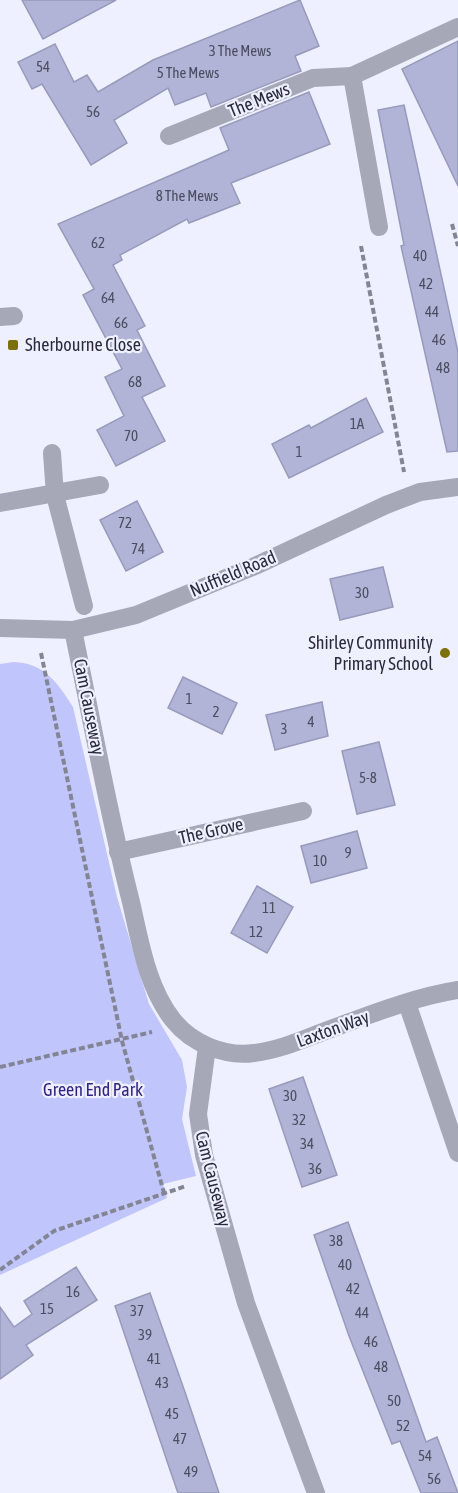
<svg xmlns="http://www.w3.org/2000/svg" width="458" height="1493" viewBox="0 0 458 1493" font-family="'Asap Condensed',sans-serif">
<rect width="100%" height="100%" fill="#eff0ff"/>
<path fill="#c0c5fc" d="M14 662C44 663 58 683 73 707L117 897 149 1004 182 1060 187 1087 182 1119 196 1176 163 1184 167 1198 0 1275V664Z"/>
<g fill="#b1b4d6" stroke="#979abb" stroke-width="1.5">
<path d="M22 0H116L43 39Z"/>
<path d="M300 0 319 46 295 56 301 71 211 107 206 93 175 105 168 88 114 120 127 143 91 165 42 84 32 89 18 62 55 44 74 82 87 75 98 92 153 60Z"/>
<path d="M458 41V186L402 69Z"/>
<path d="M309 92 330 144 231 183 240 203 189 223 187 219 120 255 122 260 113 265 145 326 137 330 165 386 142 397 165 441 116 466 97 430 124 416 105 377 122 369 83 295 94 289 58 224 229 150 220 128Z"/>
<path d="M404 105 458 352V451L447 452 401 246 404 245 378 110Z"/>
<path d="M366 398 383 432 289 478 272 444 309 425 311 428Z"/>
<path d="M137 501 163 552 126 571 100 520Z"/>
<path d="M383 567 393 607 340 620 330 579Z"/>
<path d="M183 677 237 703 222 734 168 708Z"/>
<path d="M322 702 328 736 275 750 266 715Z"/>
<path d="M379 742 395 805 357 814 342 751Z"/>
<path d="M357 831 367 868 311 883 301 846Z"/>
<path d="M257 886 293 907 267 953 231 933Z"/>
<path d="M303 1077 337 1175 302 1187 269 1089Z"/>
<path d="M348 1222 426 1442 437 1437 458 1493H421L400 1441 392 1444 349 1336 314 1235Z"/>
<path d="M76 1267 97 1300 26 1345 33 1355 0 1379V1307L14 1327 32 1314 24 1301Z"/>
<path d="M150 1293 186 1395 219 1493H178L169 1467 115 1306Z"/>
</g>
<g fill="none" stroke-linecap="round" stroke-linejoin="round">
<g stroke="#848594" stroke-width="4" stroke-dasharray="6 3" stroke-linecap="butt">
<path d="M452 224 458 246"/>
<path d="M361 246 404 472"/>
<path d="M41 653 122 1041 164 1193"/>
<path d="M0 1067 152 1032"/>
<path d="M0 1270 54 1231 186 1186"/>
</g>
<g stroke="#a6a8b7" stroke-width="18">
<path d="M169 136 313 78 352 76"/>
<path d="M379 227 352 76 458 27"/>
<path d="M0 317 14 316"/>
<path d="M52 453 55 495 84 606"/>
<path d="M0 503 100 485"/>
<path d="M0 628 73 630 136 615 255 566 386 505 420 492 458 487"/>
<path d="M73 630C92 721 108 812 131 902 140 941 147 987 173 1020 192 1044 225 1057 254 1053 280 1050 304 1039 328 1030 369 1015 414 997 458 990"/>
<path d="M118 852 303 811"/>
<path d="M407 1003 458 1153"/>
<path d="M207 1047 198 1114 204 1155 246 1303 316 1493"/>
</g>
</g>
<g fill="#7c6f0d" stroke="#eff0ff" stroke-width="2">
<rect x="7" y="339" width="12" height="12" rx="3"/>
<circle cx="445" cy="653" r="6"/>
</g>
<g text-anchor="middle" stroke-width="4.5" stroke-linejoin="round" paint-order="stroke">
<g font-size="15" fill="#4c4d60">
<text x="240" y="56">3 The Mews</text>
<text x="43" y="72">54</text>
<text x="188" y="78">5 The Mews</text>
<text x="93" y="117">56</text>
<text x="187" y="201">8 The Mews</text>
<text x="98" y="248">62</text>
<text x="420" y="261">40</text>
<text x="426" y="289">42</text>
<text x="108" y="303">64</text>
<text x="432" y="317">44</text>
<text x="121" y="328">66</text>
<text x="439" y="345">46</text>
<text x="443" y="373">48</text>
<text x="135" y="387">68</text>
<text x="357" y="429">1A</text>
<text x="131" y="441">70</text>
<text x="299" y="457">1</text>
<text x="125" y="528">72</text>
<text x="138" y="554">74</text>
<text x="362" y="598">30</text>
<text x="189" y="704">1</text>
<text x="216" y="717">2</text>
<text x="311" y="727">4</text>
<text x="284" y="734">3</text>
<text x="368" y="783">5-8</text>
<text x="348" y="858">9</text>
<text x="320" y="866">10</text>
<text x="269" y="913">11</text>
<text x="256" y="937">12</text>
<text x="290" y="1101">30</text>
<text x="299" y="1125">32</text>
<text x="307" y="1149">34</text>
<text x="315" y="1174">36</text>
<text x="336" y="1246">38</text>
<text x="345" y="1270">40</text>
<text x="353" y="1294">42</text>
<text x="73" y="1297">16</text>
<text x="47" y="1314">15</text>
<text x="137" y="1316">37</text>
<text x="362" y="1318">44</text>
<text x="145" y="1340">39</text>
<text x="371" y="1347">46</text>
<text x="154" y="1364">41</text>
<text x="381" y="1372">48</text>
<text x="162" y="1388">43</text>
<text x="394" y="1406">50</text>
<text x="172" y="1419">45</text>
<text x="403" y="1431">52</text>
<text x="180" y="1444">47</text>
<text x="425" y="1461">54</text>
<text x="191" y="1477">49</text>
<text x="434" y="1484">56</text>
</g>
<g font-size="18" fill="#2a2b39" stroke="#eff0ff">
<text transform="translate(259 100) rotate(-22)" y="6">The Mews</text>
<text transform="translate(233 574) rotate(-23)" y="6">Nuffield Road</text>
<text transform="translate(89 707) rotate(79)" y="6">Cam Causeway</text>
<text transform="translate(211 831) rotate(-13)" y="6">The Grove</text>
<text transform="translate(333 1029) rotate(-20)" y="6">Laxton Way</text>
<text transform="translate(213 1179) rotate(76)" y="6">Cam Causeway</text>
</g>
<g font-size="18" fill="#2a2b39" stroke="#eff0ff" text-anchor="start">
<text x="25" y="351">Sherbourne Close</text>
<text x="433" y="649" text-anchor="end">Shirley Community<tspan x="433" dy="21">Primary School</tspan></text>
</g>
<g font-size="18" fill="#322485" stroke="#eff0ff">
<text x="93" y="1096">Green End Park</text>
</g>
</g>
</svg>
